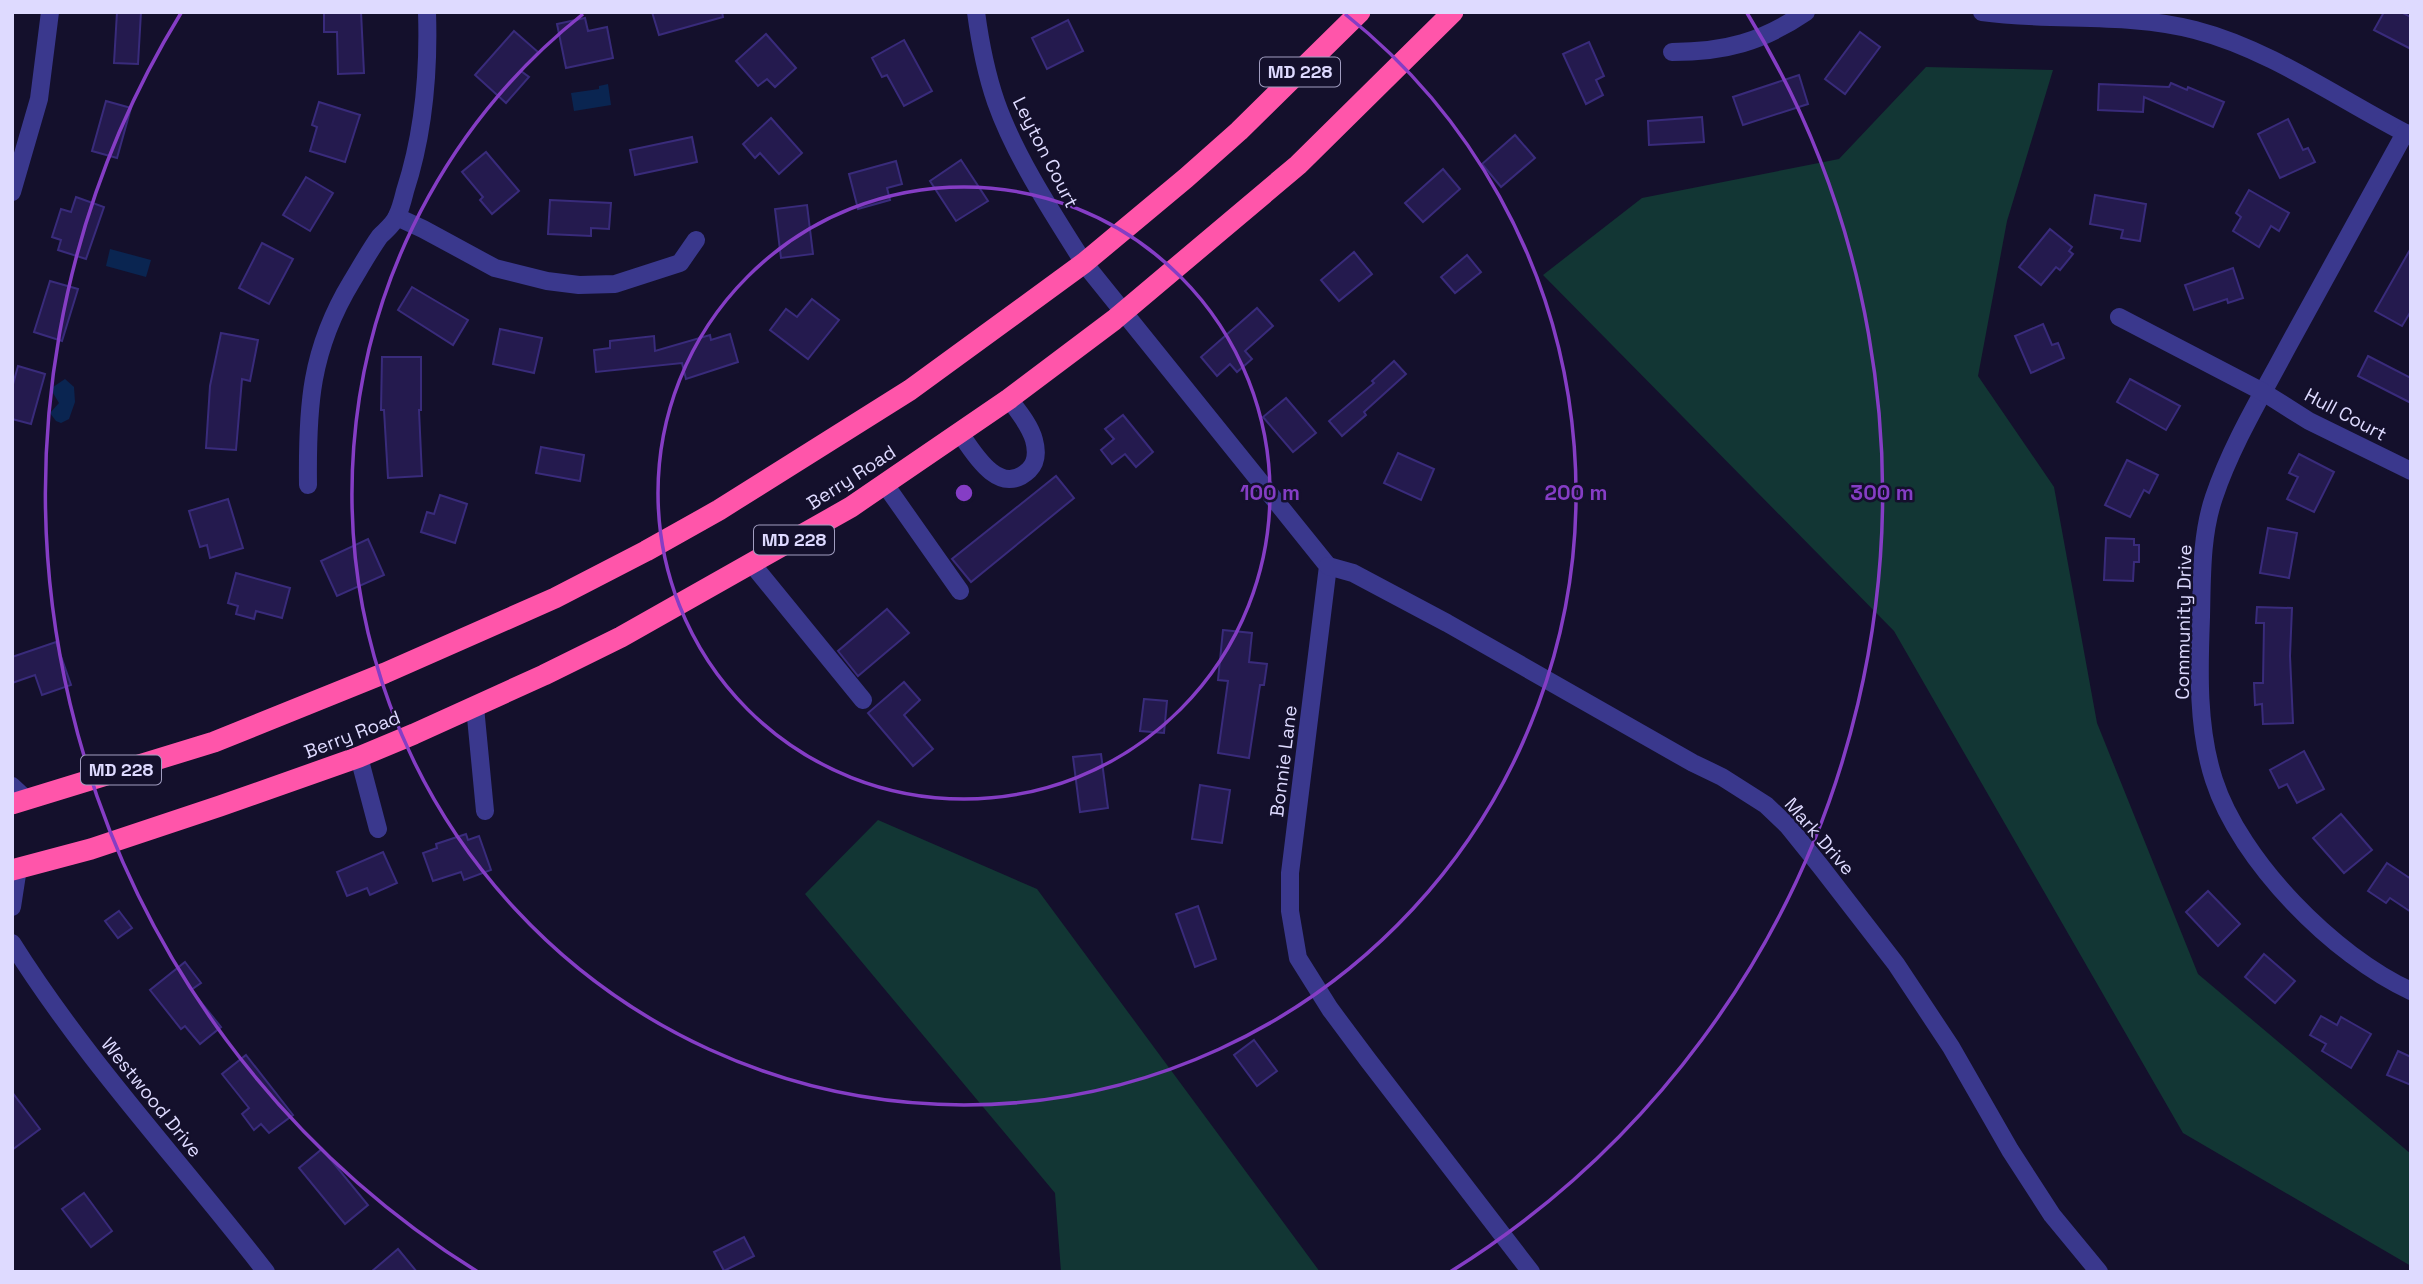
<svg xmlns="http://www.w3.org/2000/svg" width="2423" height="1284" viewBox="0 0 2423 1284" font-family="'Space Grotesk',sans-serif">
<rect width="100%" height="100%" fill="#14102c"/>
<g fill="#123634">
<path d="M1926 67 2053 70 2007 221 1978 376 2054 487 2097 723 2198 974 2411 1154V1266L2183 1133 1894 631 1543 275 1642 198 1839 159Z"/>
<path d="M878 820 1037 889 1320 1272H1061L1055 1193 805 894Z"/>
</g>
<g fill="#0a2551">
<path d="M608 84 611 105 574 111 571 93 599 89V86Z"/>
<path d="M110 249 151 260 146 277 106 266Z"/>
<path d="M65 379 74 387 75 402 69 419 61 423 56 421 50 413 59 403 53 393V387Z"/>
</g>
<g fill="#241a4e" stroke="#392b7b" stroke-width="2">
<path d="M117 12H141L138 64 114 63Z"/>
<path d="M324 12H361L364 73 338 74 337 32H324Z"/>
<path d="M652 12H722L723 17 659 35Z"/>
<path d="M2384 12H2401L2411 17V49L2374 30Z"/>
<path d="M585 18 588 31 607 27 613 58 566 68 557 24Z"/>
<path d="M1068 20 1083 51 1047 69 1032 38Z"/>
<path d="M514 31 538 52 521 71 529 77 506 103 475 75Z"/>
<path d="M1860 32 1880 47 1845 94 1825 79Z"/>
<path d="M766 34 796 68 775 87 767 79 758 86 736 61Z"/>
<path d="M904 40 932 91 904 106 887 75 882 77 872 58Z"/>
<path d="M1589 42 1604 76 1596 80 1603 95 1586 104 1563 54Z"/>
<path d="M1799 75 1808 104 1743 125 1733 97Z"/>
<path d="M2171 83 2187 90 2188 87 2224 102 2213 127 2144 97 2143 112 2098 110 2099 84 2169 87Z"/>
<path d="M106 101 131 108 117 158 92 151Z"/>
<path d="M319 102 360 115 345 162 310 151 317 127 312 125Z"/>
<path d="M1702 117 1704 142 1649 145 1648 121Z"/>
<path d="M771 118 802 153 779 174 760 153 755 158 743 144Z"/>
<path d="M2288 119 2303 150 2308 148 2315 162 2280 178 2258 134Z"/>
<path d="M1515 135 1535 158 1501 187 1482 164Z"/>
<path d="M692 137 697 162 635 175 630 150Z"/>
<path d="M486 152 519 191 492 214 480 200 483 197 462 172Z"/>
<path d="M961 160 988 201 956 221 930 181Z"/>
<path d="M896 161 902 184 887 188 890 200 858 209 849 174Z"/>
<path d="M1443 169 1460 189 1423 222 1405 203Z"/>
<path d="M306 177 333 193 310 231 283 215Z"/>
<path d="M2249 190 2289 213 2279 231 2271 226 2259 247 2233 231 2241 217 2236 213Z"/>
<path d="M2095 195 2146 204 2140 241 2121 238 2123 230 2090 224Z"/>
<path d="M76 197 104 207 86 259 58 250 61 240 52 237 61 209 71 212Z"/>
<path d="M550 200 611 203 609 229 591 228V236L548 234Z"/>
<path d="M807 205 813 254 781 258 775 209Z"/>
<path d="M2050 229 2072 247 2069 251 2073 254 2060 270 2056 267 2041 285 2019 267Z"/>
<path d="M262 243 293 259 269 304 239 288Z"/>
<path d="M2411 248V311L2402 326 2375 311Z"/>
<path d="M1354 252 1372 274 1339 301 1321 280Z"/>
<path d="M1467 255 1481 272 1455 293 1441 277Z"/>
<path d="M2233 268 2243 298 2228 303 2227 299 2194 310 2185 285Z"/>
<path d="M50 281 78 289 62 341 34 332Z"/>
<path d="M412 287 468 320 453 345 398 310Z"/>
<path d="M812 299 839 320 808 359 770 330 786 309 797 317Z"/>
<path d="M1257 308 1273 326 1245 351 1252 359 1237 372 1230 364 1217 376 1201 357Z"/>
<path d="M2043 324 2052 345 2058 343 2064 358 2031 373 2015 336Z"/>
<path d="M500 329 542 338 534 373 493 364Z"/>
<path d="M221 333 258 340 250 381 242 379 236 450 206 448 210 386Z"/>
<path d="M730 334 738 362 686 379 682 363 596 372 594 350 610 348V341L654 336 655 351 710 335 711 340Z"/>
<path d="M2368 356 2411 378V403L2358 376Z"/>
<path d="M382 357H421V410H419L422 476 388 478 384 410H381Z"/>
<path d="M1394 361 1406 374 1364 412 1366 415 1342 436 1329 421 1374 383 1372 381Z"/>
<path d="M18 366 45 374 31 424 12 419V388Z"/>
<path d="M2130 379 2180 406 2166 430 2117 402Z"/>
<path d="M1286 398 1316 433 1293 452 1263 417Z"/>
<path d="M1123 415 1153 452 1136 467 1125 454 1112 464 1101 450 1114 439 1105 429Z"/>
<path d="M541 447 584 455 580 481 536 473Z"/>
<path d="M1398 453 1434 469 1421 500 1384 483Z"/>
<path d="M2299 454 2334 472 2314 512 2287 499 2298 477 2289 473Z"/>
<path d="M2127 460 2158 475 2149 493 2144 490 2130 517 2105 505Z"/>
<path d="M1056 476 1074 498 971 582 952 559Z"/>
<path d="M440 495 467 504 455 543 421 532 427 512 434 514Z"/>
<path d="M228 499 243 548 210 558 207 545 200 547 189 511Z"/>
<path d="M2268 528 2297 533 2289 578 2260 573Z"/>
<path d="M2106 538 2134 539V545H2139V562H2134L2133 581 2104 580Z"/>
<path d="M368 539 384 575 337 596 321 561Z"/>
<path d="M236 573 290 588 282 618 256 611 254 619 236 614 238 606 228 603Z"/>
<path d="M2257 607 2292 608 2290 656 2293 723 2263 724 2262 704 2255 705 2254 683H2263L2264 623H2256Z"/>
<path d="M887 609 909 633 858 676 838 651Z"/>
<path d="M1223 630 1252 633 1249 662 1267 664 1264 685H1260L1249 758 1218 753 1228 681 1218 680Z"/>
<path d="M56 642 71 685 42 695 35 675 12 683V657Z"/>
<path d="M904 682 920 700 904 715 933 749 913 766 868 713Z"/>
<path d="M1144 699 1167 701 1164 733 1140 731Z"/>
<path d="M2304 751 2324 789 2297 803 2287 784 2279 788 2270 770Z"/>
<path d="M1101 754 1108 808 1080 812 1073 757Z"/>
<path d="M1200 785 1230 790 1222 843 1192 839Z"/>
<path d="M2341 814 2372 850 2344 873 2313 838Z"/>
<path d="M466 834 468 840 479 836 491 870 464 880 461 872 433 881 423 853 437 848 436 844Z"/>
<path d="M383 852 397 883 370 895 367 888 347 896 337 872Z"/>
<path d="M2387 863 2411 879V912L2390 898 2386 903 2368 891Z"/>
<path d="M2208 891 2240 924 2218 946 2186 912Z"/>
<path d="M1198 906 1216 959 1195 967 1176 914Z"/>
<path d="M119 911 132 928 118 938 105 921Z"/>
<path d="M2264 954 2295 981 2275 1003 2245 977Z"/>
<path d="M185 962 201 983 191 990 221 1027 200 1044 185 1026 181 1029 150 990Z"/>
<path d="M2321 1016 2337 1025 2341 1017 2371 1034 2351 1068 2322 1051 2326 1044 2310 1035Z"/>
<path d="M1254 1040 1277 1071 1257 1086 1234 1055Z"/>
<path d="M2398 1051 2411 1057V1085L2387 1075Z"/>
<path d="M246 1055 293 1115 269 1133 261 1124 254 1130 242 1114 249 1108 222 1074Z"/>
<path d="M12 1092 40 1129 12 1150Z"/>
<path d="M322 1149 368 1205 345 1224 299 1168Z"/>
<path d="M84 1193 112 1231 91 1247 62 1209Z"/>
<path d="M744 1237 754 1256 724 1271 714 1252Z"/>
<path d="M398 1249 417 1272H371Z"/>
</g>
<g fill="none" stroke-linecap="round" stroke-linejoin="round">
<g stroke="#3a388d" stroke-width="18">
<path d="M976 12C980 42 986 73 996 102 1015 156 1053 214 1084 263L1328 566 1290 873V911L1298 958 1330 1009 1368 1060 1531 1272"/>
<path d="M1982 12C2053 22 2126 12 2195 30 2272 50 2340 100 2411 136"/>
<path d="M1672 52C1725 52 1762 42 1806 12"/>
<path d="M2405 133C2366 204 2327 275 2288 346 2262 395 2232 444 2214 497 2201 535 2202 577 2201 617 2199 670 2197 728 2214 780 2240 861 2334 956 2411 991"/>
<path d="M12 192 39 99 50 12"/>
<path d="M397 217 423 229 495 268 547 281 579 285 615 284 680 263 696 240"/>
<path d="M2119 317 2263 392 2309 421 2411 471"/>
<path d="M960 433C974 454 1000 498 1029 470 1037 462 1037 451 1034 440 1030 425 1018 411 1009 399"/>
<path d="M884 483 960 591"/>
<path d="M308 485C307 407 310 350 352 281 361 266 370 250 380 236 386 230 394 224 397 216 401 208 403 199 405 191 424 133 429 73 427 12"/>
<path d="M752 564 863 700"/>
<path d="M1328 566 1353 573 1447 623 1693 763 1722 777 1766 805 1788 826 1821 867 1896 964 1951 1047 2010 1150 2052 1215 2099 1272"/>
<path d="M475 707 485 811"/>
<path d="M359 757 378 829"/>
<path d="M12 786 27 800"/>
<path d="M12 907 18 868"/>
<path d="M12 943C86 1061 181 1162 266 1272"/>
</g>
<g stroke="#f5a" stroke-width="21">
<path d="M12 804 214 742 385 673 555 598 646 551 719 510 910 390 1084 263 1186 178 1239 131 1360 12"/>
<path d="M12 870 91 849 220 806 359 757 414 734 544 675 621 637 851 507 1009 399 1114 320 1298 165 1453 12"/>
</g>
</g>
<g fill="none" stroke="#853dc5" stroke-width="3.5">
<circle cx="964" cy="493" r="306"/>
<path d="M1345 14A612 612 0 1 1 583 14"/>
<path d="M478 1272A918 918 0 0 1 181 13M1747 13A918 918 0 0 1 1450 1272"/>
</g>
<g text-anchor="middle" stroke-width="5" stroke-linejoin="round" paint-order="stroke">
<g fill="#14102c" stroke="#a19dc0" stroke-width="2">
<rect x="1260" y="57.5" width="80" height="29" rx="5"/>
<rect x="754" y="525.5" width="80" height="29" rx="5"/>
<rect x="81" y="755.5" width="80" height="29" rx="5"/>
</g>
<g font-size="18" font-weight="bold" fill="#dedaff">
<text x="1300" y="78">MD 228</text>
<text x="794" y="546">MD 228</text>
<text x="121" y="776">MD 228</text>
</g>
<g font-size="19" fill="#dedaff" stroke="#14102c">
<text transform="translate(1046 152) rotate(63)" y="7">Leyton Court</text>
<text transform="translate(2346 414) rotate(28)" y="7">Hull Court</text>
<text transform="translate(851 477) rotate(-33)" y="7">Berry Road</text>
<text transform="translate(2183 622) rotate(-89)" y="7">Community Drive</text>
<text transform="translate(352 734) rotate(-21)" y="7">Berry Road</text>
<text transform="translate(1283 761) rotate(-83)" y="7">Bonnie Lane</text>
<text transform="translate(1820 836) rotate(49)" y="7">Mark Drive</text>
<text transform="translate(152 1097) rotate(51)" y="7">Westwood Drive</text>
</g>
</g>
<circle cx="964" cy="493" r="10" fill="#853dc5" stroke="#14102c" stroke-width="3.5"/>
<g font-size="21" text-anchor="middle" font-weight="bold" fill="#853dc5" stroke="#14102c" stroke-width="5" stroke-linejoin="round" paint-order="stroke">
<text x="1270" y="500">100 m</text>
<text x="1576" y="500">200 m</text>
<text x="1882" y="500">300 m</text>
</g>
<rect width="2423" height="1284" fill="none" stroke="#dedaff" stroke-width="28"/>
</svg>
